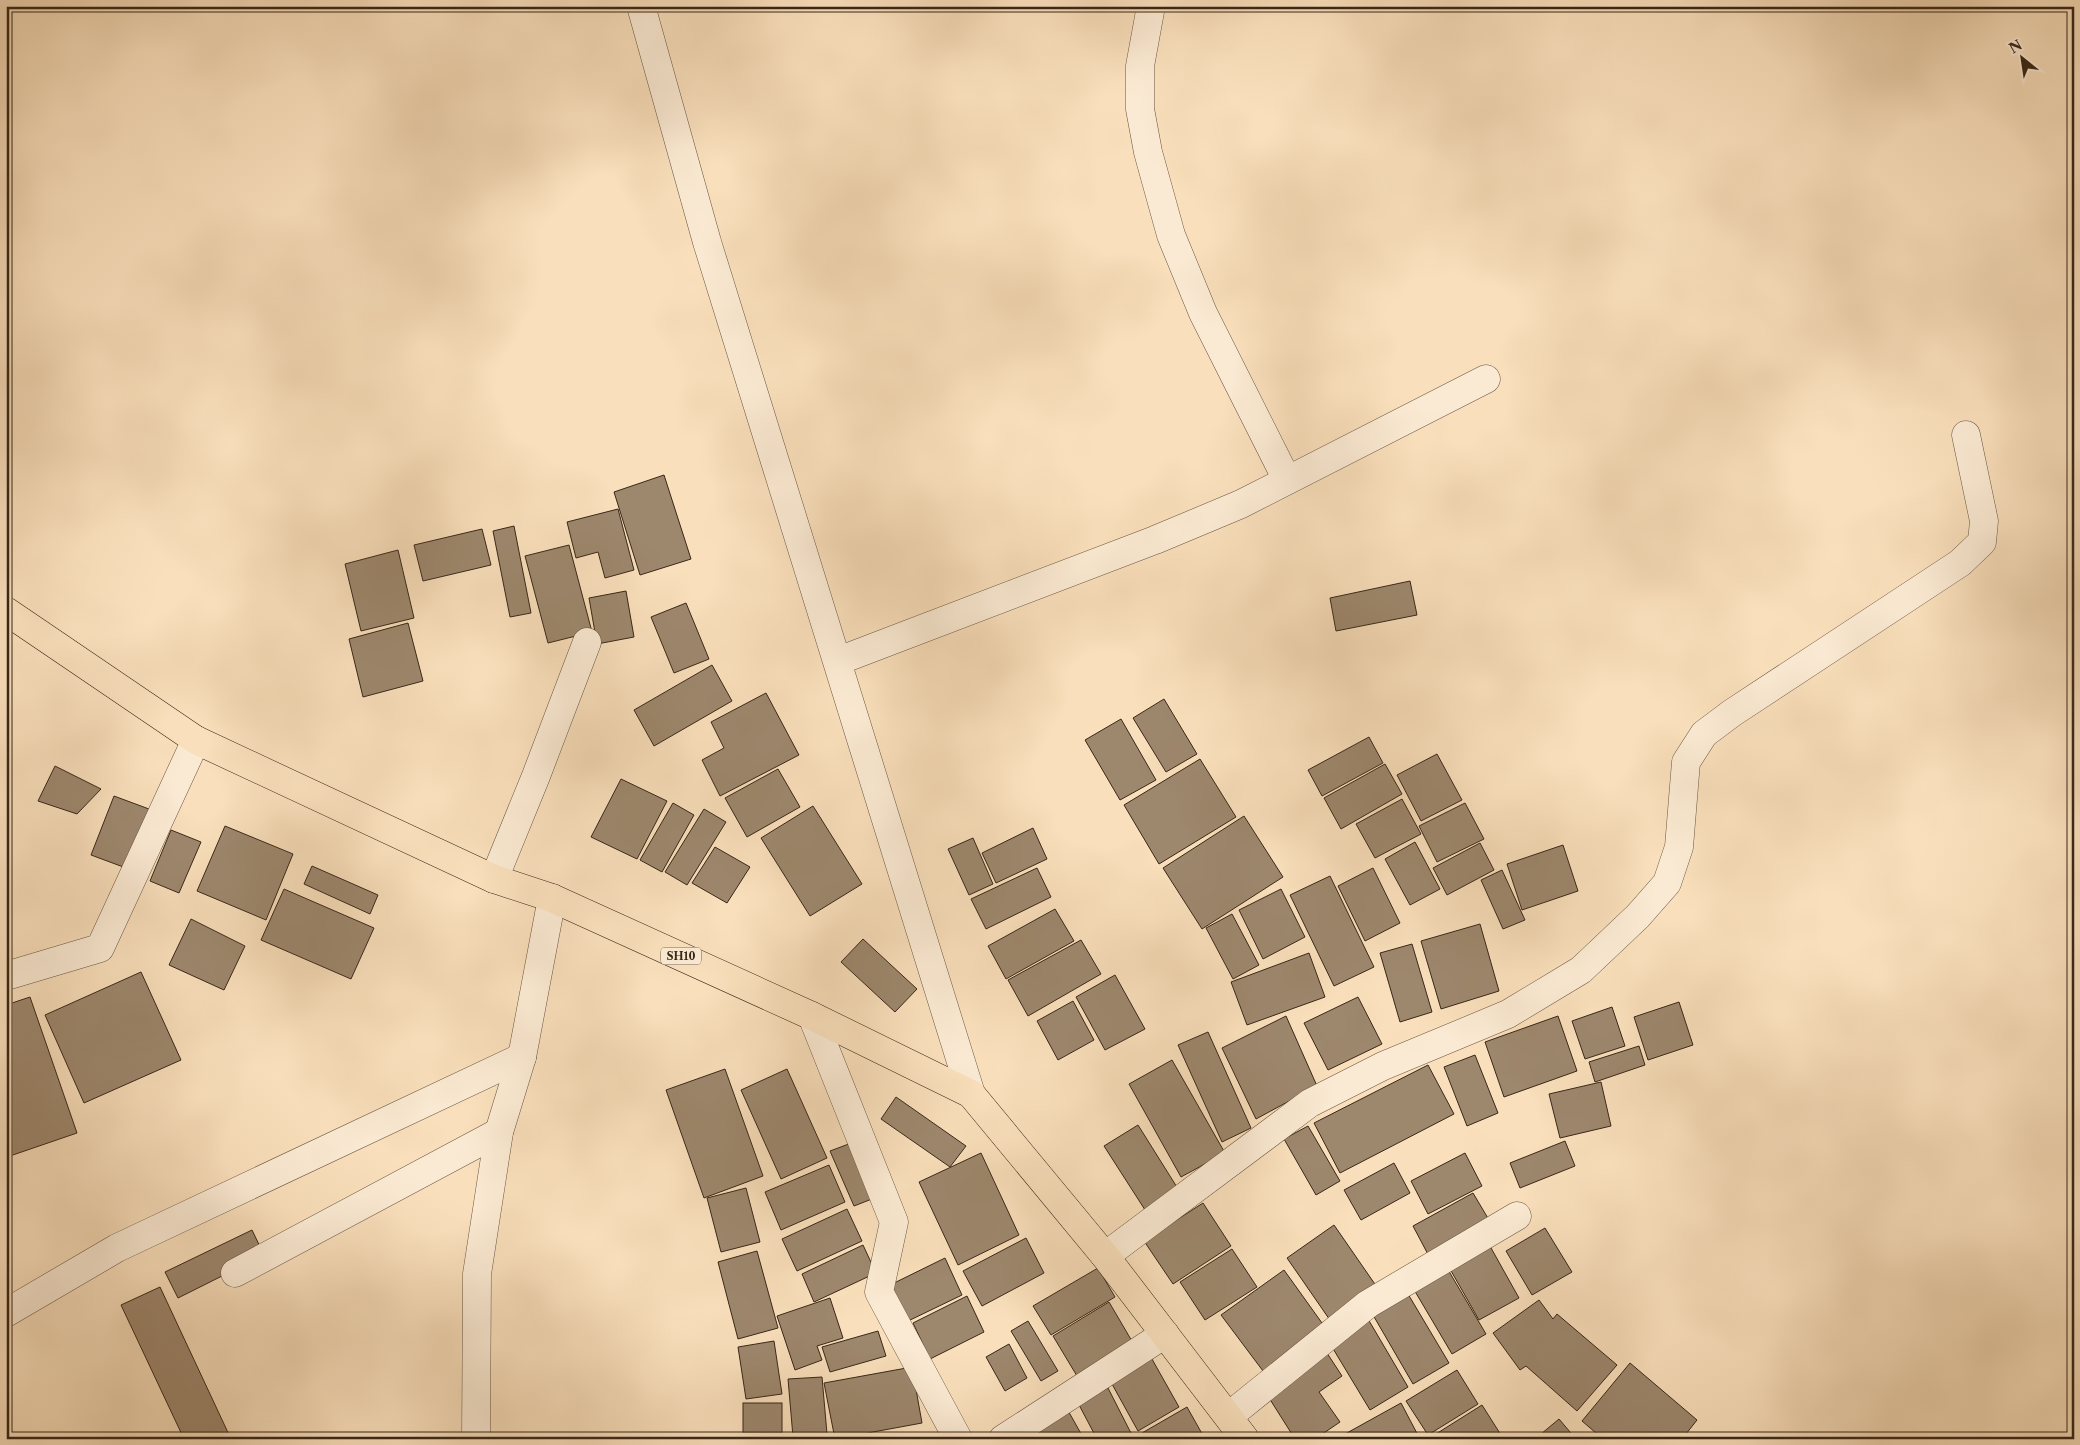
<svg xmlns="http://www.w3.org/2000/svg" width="2080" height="1445" viewBox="0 0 2080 1445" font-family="'Libre Caslon Text',serif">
<rect width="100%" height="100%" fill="#f9dfbb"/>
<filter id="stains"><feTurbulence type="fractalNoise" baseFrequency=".004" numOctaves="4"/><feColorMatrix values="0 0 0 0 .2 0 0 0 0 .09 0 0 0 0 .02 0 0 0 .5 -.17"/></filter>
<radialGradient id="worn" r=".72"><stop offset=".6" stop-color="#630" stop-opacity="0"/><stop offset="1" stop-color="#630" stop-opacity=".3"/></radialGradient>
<g fill="#9d876d" stroke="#392718">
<path d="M664 475 691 559 640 575 614 492Z"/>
<path d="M618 509 634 570 605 578 598 552 576 558 567 522Z"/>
<path d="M514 526 531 613 510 617 493 531Z"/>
<path d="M482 529 491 565 423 581 414 545Z"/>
<path d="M569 545 592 632 548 643 525 556Z"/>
<path d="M398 550 414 618 361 631 345 564Z"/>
<path d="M1410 581 1417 615 1336 631 1330 598Z"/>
<path d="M626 591 634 637 597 644 589 598Z"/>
<path d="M686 603 709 659 674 673 651 617Z"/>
<path d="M408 623 423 681 363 697 349 639Z"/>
<path d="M712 665 732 701 654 746 634 710Z"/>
<path d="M766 693 799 755 720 796 702 760 724 748 711 722Z"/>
<path d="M1164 699 1197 754 1166 772 1133 718Z"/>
<path d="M1121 719 1156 780 1120 800 1085 740Z"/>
<path d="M1369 737 1383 763 1322 796 1308 770Z"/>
<path d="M1437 754 1462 800 1421 821 1397 775Z"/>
<path d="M1200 759 1236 817 1159 864 1124 805Z"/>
<path d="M1385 764 1402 794 1341 829 1324 798Z"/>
<path d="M55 766 101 789 77 814 38 801Z"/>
<path d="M778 769 800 807 747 837 725 798Z"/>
<path d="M621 779 667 801 637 859 591 837Z"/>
<path d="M114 796 149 809 126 868 91 855Z"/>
<path d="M1402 799 1421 834 1375 858 1356 824Z"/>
<path d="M673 803 694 815 662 872 640 860Z"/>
<path d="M1465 803 1484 839 1437 862 1419 826Z"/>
<path d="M813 806 862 884 810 916 761 838Z"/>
<path d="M704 809 726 822 687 885 665 872Z"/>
<path d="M1244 816 1283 877 1202 929 1163 868Z"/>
<path d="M225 826 293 854 266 920 197 891Z"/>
<path d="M1033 828 1047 859 996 883 982 853Z"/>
<path d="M171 830 201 842 179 893 150 881Z"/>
<path d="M973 838 993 884 969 895 948 849Z"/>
<path d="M1415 842 1440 889 1410 905 1385 859Z"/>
<path d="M1480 843 1494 870 1447 895 1433 868Z"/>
<path d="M1563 845 1578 891 1522 910 1507 864Z"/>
<path d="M715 847 750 867 727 903 692 883Z"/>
<path d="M312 866 378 895 370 914 304 884Z"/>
<path d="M1037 868 1051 897 986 929 971 899Z"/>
<path d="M1373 868 1400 923 1365 941 1338 886Z"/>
<path d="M1502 870 1525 920 1503 929 1481 880Z"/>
<path d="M1330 876 1374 967 1334 986 1290 895Z"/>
<path d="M284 889 374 928 351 979 261 940Z"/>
<path d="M1281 889 1305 937 1263 959 1239 910Z"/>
<path d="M1055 909 1074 941 1006 979 988 946Z"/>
<path d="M1232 914 1259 965 1233 979 1206 928Z"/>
<path d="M191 919 245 946 224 990 169 965Z"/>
<path d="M1480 924 1499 991 1441 1009 1421 941Z"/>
<path d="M863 939 917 989 895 1012 841 962Z"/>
<path d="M1081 940 1101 974 1028 1016 1008 980Z"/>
<path d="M1412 944 1432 1012 1400 1022 1380 953Z"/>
<path d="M1309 953 1325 997 1247 1025 1231 982Z"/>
<path d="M141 972 181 1060 84 1103 45 1015Z"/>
<path d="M1115 975 1145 1029 1105 1050 1076 997Z"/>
<path d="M30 997 77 1133 7 1157 6 1005Z"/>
<path d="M1358 997 1382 1044 1328 1070 1304 1023Z"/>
<path d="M1073 1001 1094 1040 1058 1060 1037 1021Z"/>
<path d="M1679 1002 1693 1045 1648 1060 1634 1017Z"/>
<path d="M1612 1007 1625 1046 1585 1059 1572 1021Z"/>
<path d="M1286 1016 1317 1086 1256 1119 1222 1048Z"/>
<path d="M1558 1016 1577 1071 1504 1097 1485 1042Z"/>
<path d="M1208 1032 1251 1128 1222 1142 1178 1045Z"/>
<path d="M1639 1046 1645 1065 1595 1082 1589 1062Z"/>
<path d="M1475 1055 1498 1113 1467 1126 1444 1067Z"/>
<path d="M1172 1060 1225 1153 1181 1177 1129 1084Z"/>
<path d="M1428 1065 1454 1114 1340 1173 1314 1123Z"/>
<path d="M725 1069 763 1176 704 1198 666 1090Z"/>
<path d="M787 1069 827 1158 781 1179 741 1090Z"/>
<path d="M1601 1082 1611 1126 1560 1138 1549 1094Z"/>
<path d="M896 1097 966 1146 950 1167 881 1119Z"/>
<path d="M1138 1125 1180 1192 1147 1213 1104 1146Z"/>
<path d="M1308 1126 1340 1181 1316 1195 1284 1139Z"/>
<path d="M1565 1141 1575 1166 1520 1188 1510 1163Z"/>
<path d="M854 1142 877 1197 854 1206 830 1151Z"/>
<path d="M981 1153 1019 1235 958 1265 919 1182Z"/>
<path d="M1465 1153 1482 1186 1428 1214 1411 1181Z"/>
<path d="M1394 1163 1410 1193 1361 1220 1344 1190Z"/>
<path d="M829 1165 845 1202 781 1230 765 1192Z"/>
<path d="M746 1188 760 1242 721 1252 707 1198Z"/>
<path d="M1473 1193 1492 1225 1431 1260 1413 1226Z"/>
<path d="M1203 1203 1231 1246 1173 1284 1144 1241Z"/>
<path d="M847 1209 862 1241 797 1271 782 1239Z"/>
<path d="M1334 1225 1379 1290 1332 1323 1287 1258Z"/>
<path d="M1545 1228 1572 1272 1532 1295 1506 1251Z"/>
<path d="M252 1230 264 1255 178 1298 165 1272Z"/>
<path d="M1026 1238 1044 1273 982 1306 963 1271Z"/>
<path d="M1486 1239 1519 1298 1479 1320 1446 1262Z"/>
<path d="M863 1245 876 1273 814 1302 802 1274Z"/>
<path d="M1232 1249 1257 1287 1205 1320 1180 1282Z"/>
<path d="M757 1251 778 1328 738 1339 718 1262Z"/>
<path d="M945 1258 962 1295 906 1322 888 1286Z"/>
<path d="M1098 1268 1115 1297 1051 1335 1033 1306Z"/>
<path d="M1447 1268 1486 1334 1452 1354 1413 1288Z"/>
<path d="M1284 1270 1327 1330 1266 1375 1221 1315Z"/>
<path d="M160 1287 231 1439H184L121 1305Z"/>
<path d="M1408 1294 1449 1363 1413 1384 1373 1315Z"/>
<path d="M967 1296 984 1332 930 1359 913 1323Z"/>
<path d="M830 1298 843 1338 817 1346 822 1360 795 1370 777 1316Z"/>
<path d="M1539 1300 1553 1319 1557 1314 1617 1365 1577 1411 1526 1366 1520 1370 1493 1333Z"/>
<path d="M1109 1302 1136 1348 1080 1381 1053 1336Z"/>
<path d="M1368 1319 1408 1387 1370 1410 1329 1342Z"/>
<path d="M1028 1321 1058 1371 1041 1381 1011 1331Z"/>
<path d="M878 1331 886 1356 830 1372 822 1347Z"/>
<path d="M774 1341 782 1394 746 1399 738 1347Z"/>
<path d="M1009 1344 1027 1378 1005 1391 986 1357Z"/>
<path d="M1325 1350 1342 1376 1319 1392 1340 1422 1315 1439H1295L1264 1390Z"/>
<path d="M1148 1352 1179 1407 1138 1431 1107 1375Z"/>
<path d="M1630 1363 1697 1420 1682 1439H1603L1582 1421Z"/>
<path d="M912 1367 922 1423 835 1439 824 1383Z"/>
<path d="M1457 1370 1478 1404 1428 1435 1406 1401Z"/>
<path d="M822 1377 827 1434 793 1437 788 1379Z"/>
<path d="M1108 1388 1134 1439H1097L1078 1403Z"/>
<rect x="743" y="1403" width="39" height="30"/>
<path d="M1401 1403 1420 1439H1336Z"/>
<path d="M1482 1405 1501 1435 1494 1439H1428Z"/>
<path d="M1066 1407 1084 1439H1040L1033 1426Z"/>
<path d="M1187 1407 1205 1439H1145L1142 1433Z"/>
<path d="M1559 1419 1576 1439H1535Z"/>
<path d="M746 1437 793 1439H745Z"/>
</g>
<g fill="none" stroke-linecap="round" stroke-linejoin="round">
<defs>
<g id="minor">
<path d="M641 6 707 242 971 1094"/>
<path d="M1151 6 1140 66V109L1148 152 1171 235 1203 313 1287 480"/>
<path d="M838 661 1155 540 1241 504 1486 379"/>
<path d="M494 879 536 776 587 642"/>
<path d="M6 976 100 948 196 740"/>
<path d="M812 1016 894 1222 879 1292 958 1439"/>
<path d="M1105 1256 1310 1103 1383 1066 1508 1014 1581 970 1638 916 1667 883 1679 847 1686 762 1704 734 1732 713 1960 563 1982 542 1984 521 1966 435"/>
<path d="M235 1273 499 1132"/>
<path d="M6 1313 117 1248 522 1057"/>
<path d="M1229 1416 1368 1304 1517 1216"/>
<path d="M476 1439 477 1274 499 1132 522 1057 552 898"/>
<path d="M1003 1439 1165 1334"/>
</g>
<path id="major" d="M6 611 196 740 494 879 552 898 812 1016 971 1094 1105 1256 1245 1439"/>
</defs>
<use href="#minor" stroke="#695541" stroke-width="29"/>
<use href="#major" stroke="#392718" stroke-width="29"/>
<use href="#minor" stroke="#fbead3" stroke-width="28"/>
<use href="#major" stroke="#f9dfbb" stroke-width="28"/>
</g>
<g text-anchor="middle" stroke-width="4.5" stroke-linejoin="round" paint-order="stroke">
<rect fill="#fbead3" stroke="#736250" stroke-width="1" x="661" y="947.5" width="40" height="17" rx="4"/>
<g font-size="11" font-weight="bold" fill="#392718">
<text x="681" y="960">SH10</text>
</g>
</g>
<rect width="2080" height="1445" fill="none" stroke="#f9dfbb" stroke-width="25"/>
<rect x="8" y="8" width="2065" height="1430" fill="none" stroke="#392718" stroke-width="2.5"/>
<rect x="12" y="12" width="2055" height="1420" fill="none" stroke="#392718"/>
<g transform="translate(2022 58) rotate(330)" stroke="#fbead3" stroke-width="4" paint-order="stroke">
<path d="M0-4L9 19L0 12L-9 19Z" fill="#392718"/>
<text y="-8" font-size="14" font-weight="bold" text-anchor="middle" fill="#392718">N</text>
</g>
<rect width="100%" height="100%" filter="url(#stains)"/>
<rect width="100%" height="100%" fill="url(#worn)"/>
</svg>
